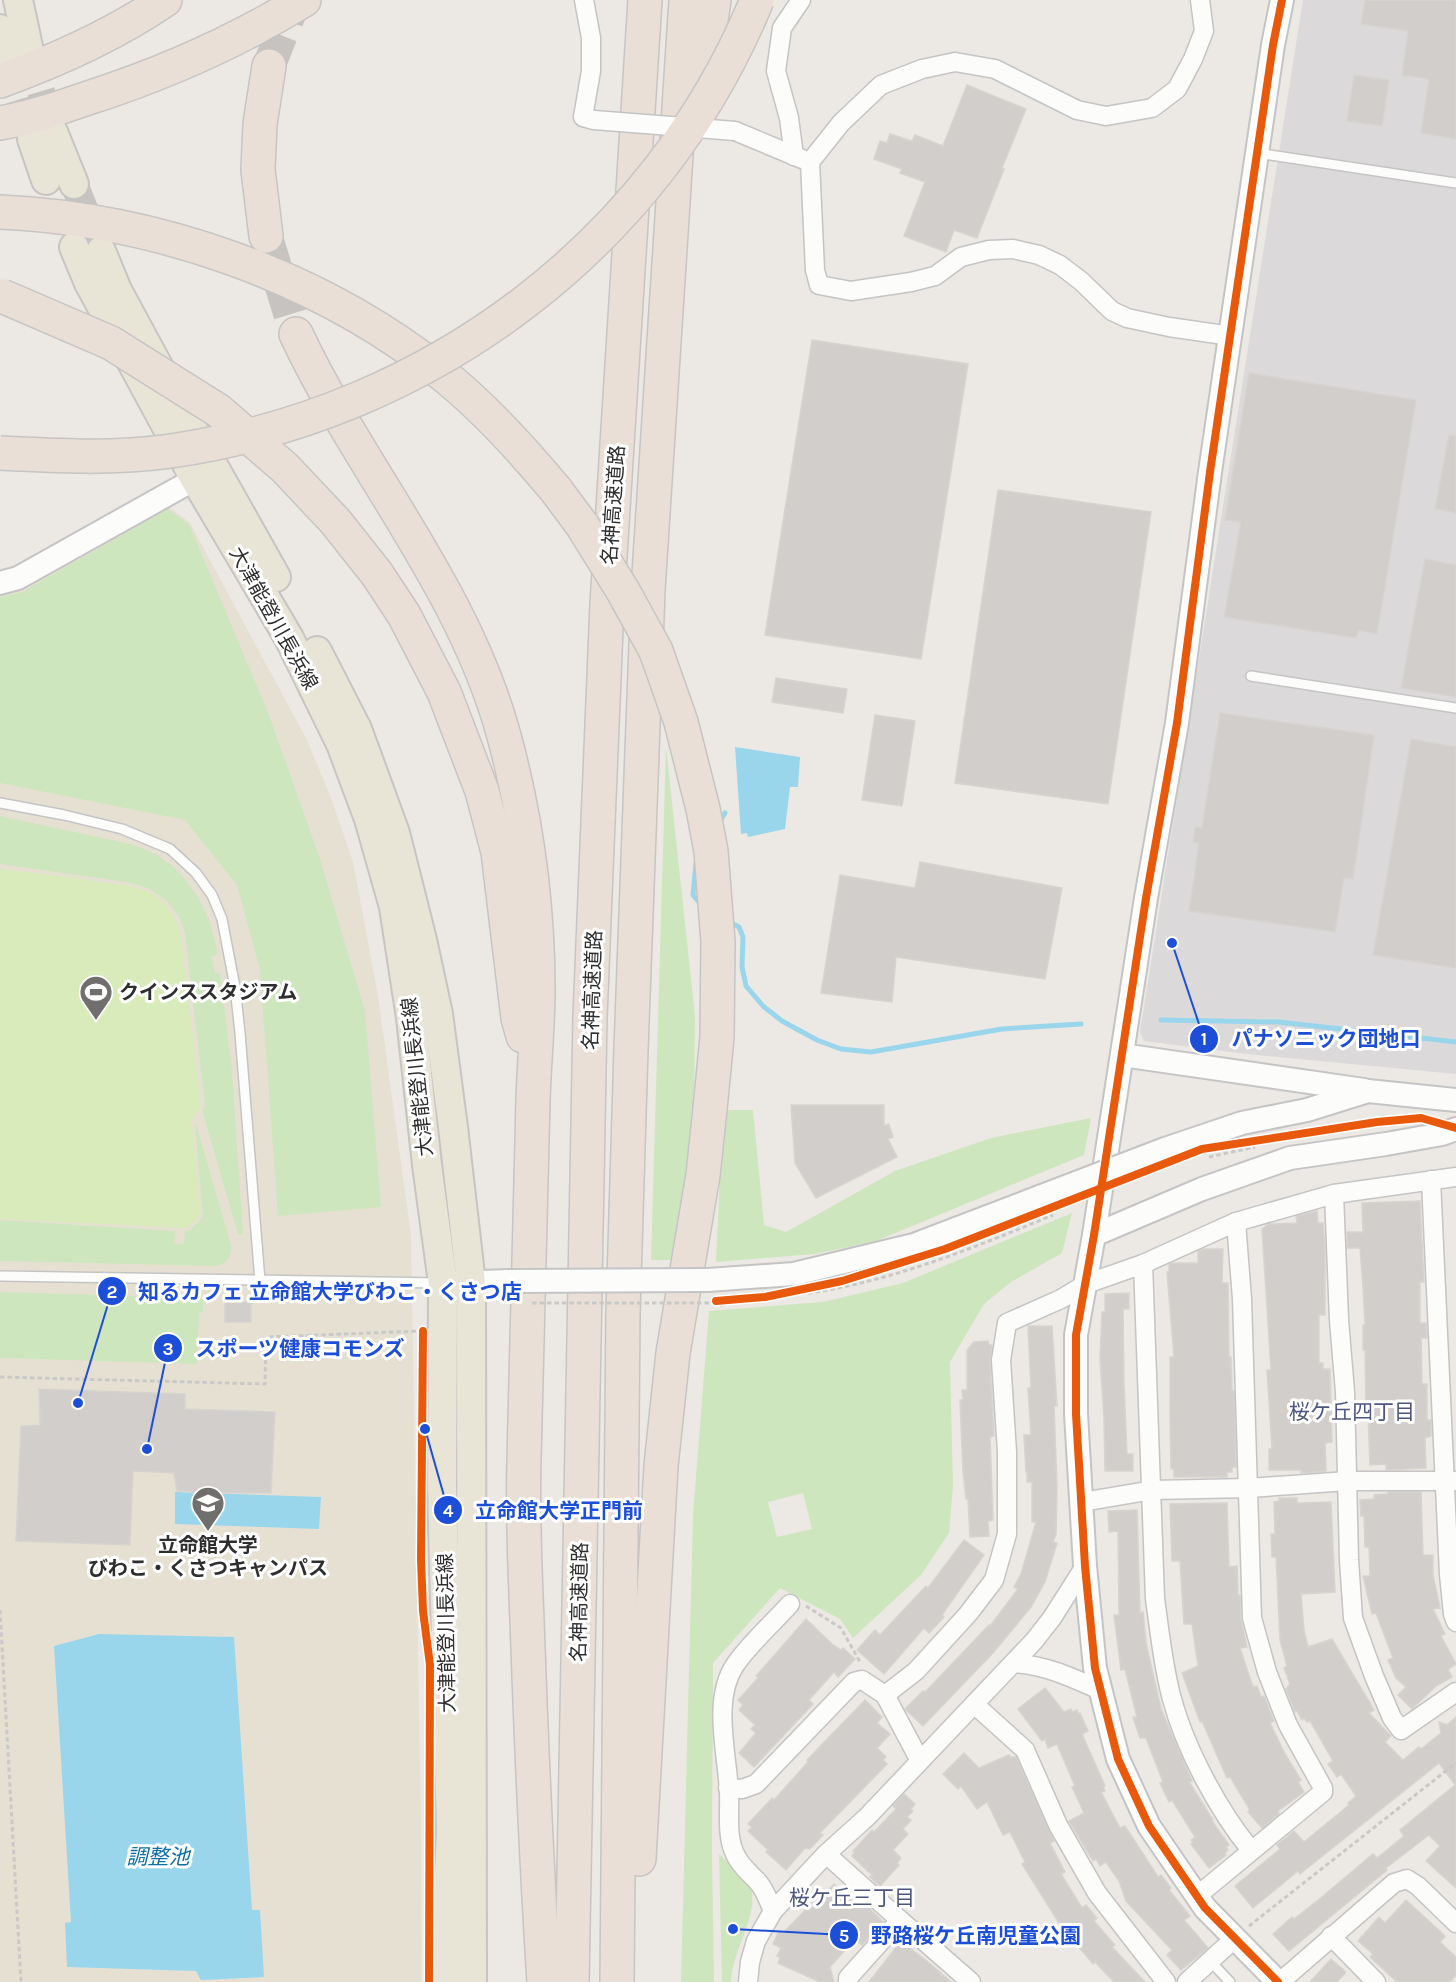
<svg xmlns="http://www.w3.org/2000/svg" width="1456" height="1982" viewBox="0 0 1456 1982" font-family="Karla,'Noto Sans JP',sans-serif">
<rect width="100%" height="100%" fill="#ece8e4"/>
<path fill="#dcd9db" d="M1303 0H1456V1074L1247 1054 1144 1041 1140 1032Z"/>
<path fill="#e6e0d3" d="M168 506 190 523 307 740 331 798 353 862 378 996 411 1235 421 1828V1982H0V592Z"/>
<g fill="#cee6be" fill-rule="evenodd">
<path d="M168 509 189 524 269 715 320 859 365 1011 381 1207 278 1216 260 970 237 885 185 820 0 783V597L22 592Z"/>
<path d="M666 746 695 1016 694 1114 676 1260H651Z"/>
<path d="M0 816 126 843C180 855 210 904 218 955L212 956 215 973H220L232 1071 243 1235 238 1234 202 1110 205 1106 185 933 180 919 168 902 148 888 126 882 0 864Z"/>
<path d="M725 1110H753L764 1225 786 1232 895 1171 991 1138 1091 1118 1084 1155 876 1241 815 1254 716 1262 722 1133Z"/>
<path d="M195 1125 197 1127 231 1245C232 1257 227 1263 216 1266L0 1261V1220L175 1231 174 1243 184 1244 185 1231H189L203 1217Z"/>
<path d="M1072 1213 1062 1253 1011 1282 984 1304 950 1362 953 1486 949 1533 921 1575 853 1638 840 1619 780 1588 713 1663 712 1853 714 1982H681L693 1515 709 1311 823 1302 903 1283ZM803 1493 812 1529 777 1537 768 1502Z"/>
<path d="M0 1292 203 1298V1312H199L197 1364 0 1358Z"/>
<path d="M719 1854C728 1863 743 1873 749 1884 763 1909 731 1951 731 1982H722Z"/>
</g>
<path fill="#d9eabb" d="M0 869C36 873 71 877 107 883 122 885 138 886 152 894 168 903 176 918 181 935L201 1107 192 1120 200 1216 187 1228 0 1219Z"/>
<g fill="#99d6ec">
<path d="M735 747 800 757 798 787H790L785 829 748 837 747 833 741 834Z"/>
<path d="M175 1492 321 1497 319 1529 175 1524Z"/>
<path d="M99 1634 234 1637 252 1910H260L264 1977 201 1980 196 1971 67 1967 65 1923 71 1922 54 1646Z"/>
</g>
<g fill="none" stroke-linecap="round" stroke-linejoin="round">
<g stroke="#99d6ec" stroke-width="5">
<path d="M718 824 725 813"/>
<path d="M696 863 693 895 703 907"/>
<path d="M729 922 739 927 743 937 742 967 746 986 763 1006 782 1021 817 1040 841 1049 871 1052 1002 1029 1081 1024"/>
<path d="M1161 1020 1279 1022 1456 1042"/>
</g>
</g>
<g fill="#d1cecb" stroke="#d7d4d0" stroke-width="1.5">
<path d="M1365 0H1456V139L1421 133 1429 79 1402 75 1408 31 1361 24Z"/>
<path d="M1354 75 1389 80 1382 126 1347 121Z"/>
<path d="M967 85 1026 109 1002 168 1004 169 977 238 954 230 946 252 904 236 925 182 900 173 902 169 874 159 880 141 887 143 890 134 912 141 915 135 943 146Z"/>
<path d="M812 340 968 364 921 659 765 635Z"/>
<path d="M1249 373 1416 400 1377 634 1359 630 1356 638 1224 617 1241 522 1225 520Z"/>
<path d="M1449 435 1456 436V513L1435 509Z"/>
<path d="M998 490 1151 512 1108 804 955 783Z"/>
<path d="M1425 559 1456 565V697L1401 688Z"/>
<path d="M776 678 847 689 843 713 772 702Z"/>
<path d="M1220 713 1374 735 1353 879 1344 878 1335 932 1189 911 1199 843 1193 842 1195 827 1202 828Z"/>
<path d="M875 715 915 721 902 806 862 800Z"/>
<path d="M1411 739 1456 747V968L1373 955Z"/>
<path d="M920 862 1062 888 1045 979 896 957 892 1002 821 993 840 875 915 888Z"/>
<path d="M791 1105H884V1126L889 1124 893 1137 888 1139 897 1157 816 1198 795 1163Z"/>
<path d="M1420 1201 1424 1282H1420V1323H1426L1427 1338H1421L1422 1384H1427V1420H1431V1436L1425 1438 1426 1468 1386 1470V1464L1370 1465 1368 1412 1366 1409 1365 1350H1363V1325H1365L1363 1287 1360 1248H1347V1232H1363L1362 1203Z"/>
<path d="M1317 1211 1318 1223H1323L1325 1249V1315H1319V1363H1323V1369H1330L1332 1442 1325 1443 1326 1471 1301 1473V1470H1269V1449H1272L1267 1370H1271L1262 1229 1269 1224 1297 1223 1296 1216Z"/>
<path d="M1204 1249H1223L1222 1283H1228L1229 1357H1231L1232 1391H1234L1236 1467H1232V1472H1227V1477H1174V1469H1171L1170 1415V1357H1174L1167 1272H1169V1265L1172 1263H1198V1251Z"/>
<path d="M1129 1293V1309H1123L1124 1384 1127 1454H1133V1471H1105L1104 1418 1100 1359 1102 1312H1105V1294Z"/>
<rect x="225" y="1302" width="26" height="20"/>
<path d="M1028 1326H1052L1057 1406H1054L1057 1488 1056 1534 1053 1542 1057 1543 1045 1582 1031 1607 993 1653 923 1726 905 1709 923 1691 925 1692 947 1669 989 1625 990 1626 1018 1589 1014 1587 1021 1574 1036 1522H1032V1482H1027V1472H1026L1024 1435H1031L1028 1388H1031Z"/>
<path d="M988 1341 989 1345H992L990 1361 994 1436 990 1437 993 1520 988 1521 989 1536 970 1537 968 1499H966L963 1471 960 1400H963L962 1390H967V1350L974 1342Z"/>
<path d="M39 1389 185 1394V1409L275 1412 271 1493H202L177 1491 174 1473 133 1471 130 1545 16 1541 21 1426 40 1425Z"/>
<path d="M1388 1492H1421L1423 1555H1433V1575L1440 1608 1433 1609 1445 1634 1441 1636 1456 1664 1448 1669 1452 1677 1436 1686 1412 1709 1398 1695 1406 1687 1396 1678 1388 1660 1393 1658 1376 1613 1372 1614 1363 1576H1370L1369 1547H1365L1364 1516H1361L1360 1500 1374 1499V1495L1388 1494Z"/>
<path d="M1279 1498H1297V1503L1331 1502 1335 1592 1301 1594 1304 1630 1308 1647 1332 1639 1374 1710 1369 1713 1391 1736 1385 1742 1403 1760 1419 1747 1421 1749 1441 1733 1439 1722 1447 1725 1456 1717V1888L1426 1861 1440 1846 1429 1835 1386 1868 1387 1870 1289 1951 1273 1934 1292 1917 1294 1919 1317 1901 1373 1854 1377 1858 1404 1836 1400 1830 1455 1785 1439 1763 1300 1874 1298 1871 1253 1908 1235 1886 1280 1849 1277 1845 1294 1831 1304 1842 1349 1805 1348 1803 1356 1796 1341 1774 1337 1777 1328 1764 1333 1761 1310 1721 1307 1722 1304 1718 1302 1720 1297 1711 1295 1712 1286 1689 1290 1684 1284 1668 1287 1666 1280 1640 1276 1557H1272L1271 1534H1275L1274 1502 1279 1501Z"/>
<path d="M1227 1503 1229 1567 1237 1566 1238 1595H1240L1241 1619 1247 1647 1240 1648 1253 1687 1257 1686 1261 1697 1264 1696 1274 1721 1270 1723 1285 1754 1301 1780 1298 1782 1304 1792 1278 1811 1279 1814 1262 1828 1248 1812 1250 1810 1230 1777 1227 1778 1202 1721 1200 1722 1182 1673 1198 1666 1192 1624H1184L1180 1561H1172L1170 1504Z"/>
<path d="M1137 1510 1140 1613 1143 1612 1146 1643 1161 1709 1192 1781 1189 1782 1213 1820 1212 1821 1229 1845 1226 1847 1228 1850 1225 1853 1226 1855 1209 1868 1191 1844 1193 1842 1191 1840 1195 1837 1172 1800 1169 1802 1160 1783 1163 1782 1146 1738H1140L1133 1717H1137L1125 1669 1121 1670 1114 1615H1119L1118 1531 1109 1532 1108 1511Z"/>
<path d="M964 1540 984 1555 942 1615 944 1617 929 1633 924 1628 884 1674 857 1650 875 1630 880 1635 926 1586 928 1588Z"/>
<path d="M806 1619 832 1644 841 1650 843 1648 855 1659 838 1677 834 1672 809 1700 813 1704 754 1767 739 1753 756 1733 751 1729 755 1725 739 1710 743 1705 738 1700 758 1678 756 1676Z"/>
<path d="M1045 1688 1064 1712 1071 1709 1072 1712 1077 1710 1078 1714 1080 1713 1088 1731 1082 1734 1105 1786 1103 1787 1105 1791 1101 1792 1120 1828 1125 1826 1158 1877 1161 1875 1171 1888 1169 1890 1190 1916 1184 1920 1208 1948 1181 1970 1167 1955 1172 1950 1126 1901 1119 1881 1106 1862 1100 1866 1096 1859 1093 1861 1069 1821 1084 1813 1072 1787 1075 1786 1057 1744 1048 1748 1045 1739 1042 1741 1018 1709Z"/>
<path d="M865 1700 882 1717 877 1723 890 1734 877 1748 886 1757 883 1760 887 1764 820 1833 823 1835 810 1849 805 1848 786 1870 766 1852 768 1850 748 1831 752 1827 748 1824 772 1798 774 1800 808 1762 807 1760Z"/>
<path d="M964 1753 979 1768 1009 1755 1010 1757H1016L1054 1841 1050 1843 1065 1872 1061 1874 1082 1908 1086 1905 1097 1918 1094 1921 1115 1945 1112 1947 1145 1982H1114L1095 1962 1093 1964 1059 1923 1022 1864 1025 1862 1010 1832 1003 1835 987 1802 977 1809 961 1786 958 1789 943 1774Z"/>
<path d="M904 1794 915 1804 911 1809 913 1811 907 1817 911 1820 903 1829 908 1834 893 1850 901 1858 897 1863 899 1865 880 1886 870 1877 872 1875 852 1856 855 1852 853 1851 872 1830 874 1832 896 1809 893 1806Z"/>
<path d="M834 1884 860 1908 865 1904 883 1922 862 1945 855 1939 830 1967 834 1982H820L778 1963 780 1957 777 1956 781 1948 773 1944 779 1931 783 1933 821 1894 823 1896Z"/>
<path d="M1406 1900 1443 1934 1445 1937 1440 1942 1456 1957V1975L1450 1982H1397L1370 1957 1373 1954 1358 1941 1379 1917 1385 1923Z"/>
<path d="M901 1941 928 1962 951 1982H869Z"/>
<path d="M1331 1959 1346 1972 1337 1982H1310Z"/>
</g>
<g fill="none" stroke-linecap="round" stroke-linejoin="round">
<g stroke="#c6c3c0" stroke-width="28" stroke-dasharray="28 14" stroke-linecap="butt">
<path d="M29 51 53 132"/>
<path d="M8 59 32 139"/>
<path d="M74 184 97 241"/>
</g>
<g stroke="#c6c3c0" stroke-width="33" stroke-dasharray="33 16" stroke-linecap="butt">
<path d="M269 66 295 0"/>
<path d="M266 236 296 334"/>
</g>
<defs>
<g id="service">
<path d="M1257 153 1456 183"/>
<path d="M1251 676 1456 708"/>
<path d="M0 803 64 815 122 829 170 849 196 873 212 895 222 919 235 987 240 1033 260 1281"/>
<path d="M0 1276 441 1283"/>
<path d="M1211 1962 1230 1982"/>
</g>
<g id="minor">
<path d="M584 0 591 38V71L583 117 594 120"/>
<path d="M1200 0 1204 31 1193 59 1177 89 1152 108 1106 116 1077 110 995 69 955 62 922 69 881 85 841 123 810 162 815 270 819 285 851 291 911 282 935 276 961 257 989 250 1013 249 1039 255 1060 265 1081 281 1112 311 1127 318 1169 327 1231 336"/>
<path d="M735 131 802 159"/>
<path d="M794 156 789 118 776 71 782 28 801 0"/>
<path d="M1431 1180 1449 1574 1453 1614 1456 1622"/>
<path d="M1334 1194 1339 1320 1345 1392 1349 1560 1353 1618 1374 1676 1392 1718 1401 1730 1456 1692"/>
<path d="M1143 1264 1155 1599C1160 1633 1163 1667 1172 1699 1185 1748 1219 1812 1251 1850"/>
<path d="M1082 1502 1153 1490 1249 1488 1348 1481H1456"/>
<path d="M1013 1663C1045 1665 1071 1677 1100 1690"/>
<path d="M885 1695 916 1671 968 1614 994 1580 1007 1534V1452L1001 1360 1007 1323 1061 1299 1086 1284 1143 1264 1236 1222 1334 1194 1456 1177"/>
<path d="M974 1704 1025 1750 1058 1825 1097 1893 1166 1982"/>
<path d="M728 1788 742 1789 756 1784 854 1682 862 1680 885 1695 919 1759"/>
<path d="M826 1854 900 1920 848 1978V1982"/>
<path d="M1197 1896 1323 1792V1788L1288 1725 1267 1672 1252 1618 1242 1299 1236 1222"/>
<path d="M773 1911C769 1901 765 1890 758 1882 750 1873 740 1866 735 1854 726 1836 730 1811 729 1791 727 1753 712 1699 735 1665 750 1643 772 1624 790 1604"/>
<path d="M900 1920 971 1982"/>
<path d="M1331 1936 1376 1982"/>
<path d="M748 1982 750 1962 756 1941 773 1911 826 1854 867 1817 1034 1641 1052 1618 1085 1566"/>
<path d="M1187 1982 1234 1939"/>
<path d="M1280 1982 1394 1883 1407 1879 1418 1886 1456 1923"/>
</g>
<g id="tertiary">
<path d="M0 583 18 578 195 479"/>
<path d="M1122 1055 1364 1090"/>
<path d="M1165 1149 1242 1123 1307 1110 1368 1091 1456 1100"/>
<path d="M1094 1235 1202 1189 1290 1158 1386 1144 1442 1134 1456 1129"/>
<path d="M708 1280 794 1274 914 1245 1042 1196"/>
<path d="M454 1283 509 1281"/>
<path d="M1278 1982 1205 1908 1149 1826 1118 1759 1095 1668 1085 1566 1076 1414V1335L1094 1235 1146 898 1177 723 1210 472 1273 45 1282 0"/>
</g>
<g id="primary">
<path d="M18 0 29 51"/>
<path d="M0 29 8 59"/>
<path d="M53 132 74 184"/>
<path d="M32 139 46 180"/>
<path d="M74 247 89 283 195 479 289 638 341 744 369 819 394 907 411 1018 427 1165 443 1283 442 1486 451 1831 444 1982"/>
<path d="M101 251 117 290 178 403 276 577"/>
<path d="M317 651 357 729 395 833 422 940 438 1014 453 1127 471 1283 472 1982"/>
</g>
<g id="motorway">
<path d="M0 81C58 60 114 35 165 0"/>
<path d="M699 99 714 0"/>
<path d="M0 123C30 118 59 108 88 98 166 73 234 43 304 0"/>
<path d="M0 212C156 219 319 276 441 373 484 407 521 448 556 490"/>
<path d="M266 236 258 170 260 124 269 66"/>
<path d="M296 334C360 470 464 588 504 736 526 817 538 905 538 990 538 1026 534 1064 533 1101 531 1221 526 1340 524 1460 522 1523 526 1586 528 1648 532 1760 537 1871 544 1982"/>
<path d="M377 574 404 615 444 692 482 791 498 852 518 1018 523 1036"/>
<path d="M639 1859 661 1466 673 1353 703 1175 710 1109"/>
<path d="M572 1982 590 1017 607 604 645 0"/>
<path d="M617 1982 623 1313 631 1049 648 590 686 0"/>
</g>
</defs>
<use href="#service" stroke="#c5c4c5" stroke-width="12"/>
<use href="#minor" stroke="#c5c4c5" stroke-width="21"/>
<use href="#tertiary" stroke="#c5c4c5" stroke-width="26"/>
<use href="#primary" stroke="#c6c5c4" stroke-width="32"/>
<use href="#motorway" stroke="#c6c5c4" stroke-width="36"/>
<g stroke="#c9c9c8" stroke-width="3" stroke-dasharray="4.5 3" stroke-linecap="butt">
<path d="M1209 1157 1255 1147"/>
<path d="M808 1293C894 1281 973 1248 1053 1215"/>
<path d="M716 1303 778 1297"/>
<path d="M0 1377 265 1384 266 1337 421 1331"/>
<path d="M806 1606 841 1628 860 1662"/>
<path d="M0 1610 21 1982"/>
<path d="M1249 1926 1456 1763"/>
</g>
<use href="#service" stroke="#fcfcfb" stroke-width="9"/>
<use href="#minor" stroke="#fcfcfb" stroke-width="18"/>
<use href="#tertiary" stroke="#fcfcfb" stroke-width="22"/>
<use href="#primary" stroke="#e8e4d6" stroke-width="28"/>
<use href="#motorway" stroke="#eadfd6" stroke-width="33"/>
<defs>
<path id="minor-bridge" d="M594 120 735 131"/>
<g id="tertiary-bridge">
<path d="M1042 1196 1165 1149"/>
<path d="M509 1281 708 1280"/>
</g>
<g id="motorway-bridge">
<path d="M2 296 111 343 219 411 285 468 335 521 377 574"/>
<path d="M0 453C57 456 114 459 171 451 431 413 657 244 757 0"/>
<path d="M556 490 582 525 623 591 656 651 681 722 703 809 711 851 718 942 717 1037 710 1109"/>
</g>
</defs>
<use href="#minor-bridge" stroke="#c5c4c5" stroke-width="21" stroke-linecap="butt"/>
<use href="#tertiary-bridge" stroke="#c5c4c5" stroke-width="26" stroke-linecap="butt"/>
<use href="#motorway-bridge" stroke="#c6c5c4" stroke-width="36" stroke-linecap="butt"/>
<path stroke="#c9c9c8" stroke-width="3" stroke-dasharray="4.5 3" stroke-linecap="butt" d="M532 1303H716"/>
<use href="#minor-bridge" stroke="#fcfcfb" stroke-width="18"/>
<use href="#tertiary-bridge" stroke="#fcfcfb" stroke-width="22"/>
<use href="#motorway-bridge" stroke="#eadfd6" stroke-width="33"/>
<defs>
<g id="cycleway">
<path d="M716 1301 765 1297 842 1281 945 1249 1202 1149 1377 1122 1421 1118 1456 1128"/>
<path d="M423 1331 421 1559 423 1611 430 1665 429 1982"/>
<path d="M1278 1982 1205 1908 1149 1826 1118 1759 1095 1668 1085 1566 1076 1414V1335L1094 1235 1146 898 1177 723 1210 472 1273 45 1282 0"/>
</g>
</defs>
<use href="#cycleway" stroke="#fff" stroke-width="11"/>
<use href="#cycleway" stroke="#e8590c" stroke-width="8"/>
</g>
<defs>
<symbol id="stadium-pin" viewBox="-11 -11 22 30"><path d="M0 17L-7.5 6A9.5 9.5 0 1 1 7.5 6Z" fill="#706f6e" stroke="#fff"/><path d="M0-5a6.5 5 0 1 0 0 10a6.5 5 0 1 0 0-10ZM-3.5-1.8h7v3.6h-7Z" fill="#fff"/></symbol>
<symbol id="university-pin" viewBox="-11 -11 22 30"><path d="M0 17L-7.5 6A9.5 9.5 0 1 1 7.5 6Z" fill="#706f6e" stroke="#fff"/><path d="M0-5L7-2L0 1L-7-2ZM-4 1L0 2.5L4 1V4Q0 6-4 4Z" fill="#fff"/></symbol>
</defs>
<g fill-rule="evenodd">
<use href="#stadium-pin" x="77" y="973" width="38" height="52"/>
<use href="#university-pin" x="189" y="1484" width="38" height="52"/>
</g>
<g text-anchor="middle" stroke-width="6" stroke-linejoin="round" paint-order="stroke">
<g font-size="20" fill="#2e2e2e" stroke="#fff">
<text transform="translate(613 505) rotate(-86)" y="7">名神高速道路</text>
<text transform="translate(274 618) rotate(61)" y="7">大津能登川長浜線</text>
<text transform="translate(592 990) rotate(-88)" y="7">名神高速道路</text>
<text transform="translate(417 1077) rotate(-96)" y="7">大津能登川長浜線</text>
<text transform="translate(579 1602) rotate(-89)" y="7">名神高速道路</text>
<text transform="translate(446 1633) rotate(-91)" y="7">大津能登川長浜線</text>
</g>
<g font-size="20" font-weight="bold" fill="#2e2e2e" stroke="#fff" text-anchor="start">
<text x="119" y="999">クインススタジアム</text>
<text x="208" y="1552" text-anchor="middle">立命館大学<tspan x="208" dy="23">びわこ・くさつキャンパス</tspan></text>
</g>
<g font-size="21" fill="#4d5680" stroke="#fff">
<text x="1352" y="1419">桜ケ丘四丁目</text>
<text x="852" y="1905">桜ケ丘三丁目</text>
</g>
<g font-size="21" font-style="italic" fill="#0d6fa3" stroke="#fff">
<text x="158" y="1864">調整池</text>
</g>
</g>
<path fill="none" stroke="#1d4ed8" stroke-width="2" d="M1172 943L1204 1039M78 1403L112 1291M147 1449L168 1348M425 1429L448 1510M733 1929L844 1935"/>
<g fill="#1d4ed8" stroke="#fff" stroke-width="2">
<circle cx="1172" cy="943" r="6"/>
<circle cx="78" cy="1403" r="6"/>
<circle cx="147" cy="1449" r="6"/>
<circle cx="425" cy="1429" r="6"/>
<circle cx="733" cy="1929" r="6"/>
<circle cx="1204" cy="1039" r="15"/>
<circle cx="112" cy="1291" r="15"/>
<circle cx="168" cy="1348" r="15"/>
<circle cx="448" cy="1510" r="15"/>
<circle cx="844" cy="1935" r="15"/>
</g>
<g font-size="18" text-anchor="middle" font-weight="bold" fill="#fff">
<text x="1204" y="1045">1</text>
<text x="112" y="1298">2</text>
<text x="168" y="1355">3</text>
<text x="448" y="1517">4</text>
<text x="844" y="1942">5</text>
</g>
<g font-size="21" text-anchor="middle" font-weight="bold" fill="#1d4ed8" stroke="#fff" stroke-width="6" stroke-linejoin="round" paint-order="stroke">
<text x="1326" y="1046">パナソニック団地口</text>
<text x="330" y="1299">知るカフェ 立命館大学びわこ・くさつ店</text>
<text x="300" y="1356">スポーツ健康コモンズ</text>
<text x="559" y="1518">立命館大学正門前</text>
<text x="976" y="1943">野路桜ケ丘南児童公園</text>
</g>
</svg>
